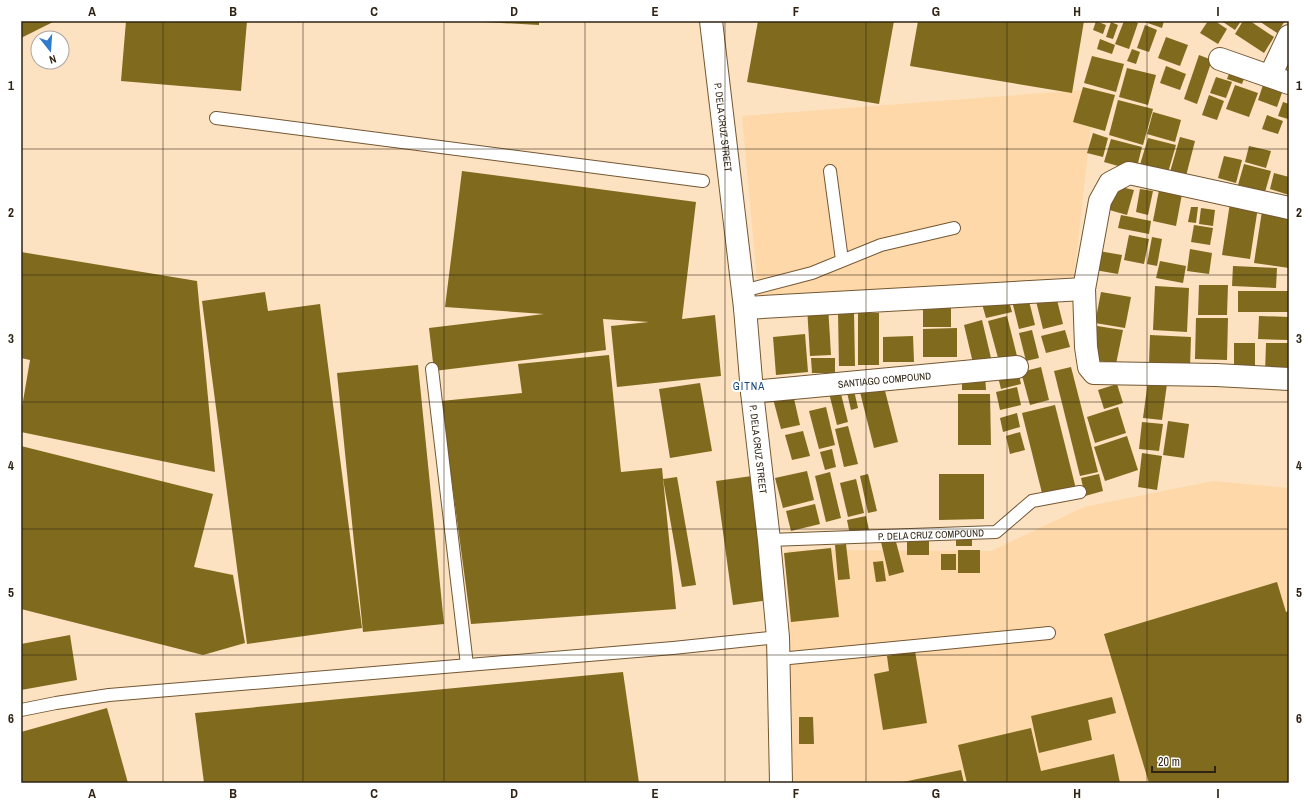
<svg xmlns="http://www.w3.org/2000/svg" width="1310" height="804" viewBox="0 0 1310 804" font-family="'Archivo Narrow',sans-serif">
<rect width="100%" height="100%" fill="#fce2c1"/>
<g fill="#fed8a8">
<path d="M1095 89 1074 277 759 302 742 116Z"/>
<path d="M1213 481 1289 488V783H793L788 550 991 551 1084 507Z"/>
</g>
<g fill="#7f6a1d">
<path d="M21 21H55L21 38Z"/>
<path d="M126 21H247L241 91 121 81Z"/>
<path d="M484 21H539V25L484 22Z"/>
<path d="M758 21H894L879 104 747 82Z"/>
<path d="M918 21H1084L1072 93 910 66Z"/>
<path d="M1096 21 1106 25 1103 34 1093 30Z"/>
<path d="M1124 21H1132L1138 23 1129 49 1115 44Z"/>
<path d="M1142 21H1164L1162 28Z"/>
<path d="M1208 21H1215L1227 29 1218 44 1200 33Z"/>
<path d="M1224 21H1241L1235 30 1223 22Z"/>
<path d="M1243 21H1250L1274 37 1264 53 1235 34Z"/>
<path d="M1259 21H1285L1277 33Z"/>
<path d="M1111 22 1118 25 1113 39 1106 37Z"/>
<path d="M1145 25 1157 30 1149 52 1137 48Z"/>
<path d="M1166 37 1188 45 1180 66 1158 58Z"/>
<path d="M1100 39 1115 45 1112 54 1097 49Z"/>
<path d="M1132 49 1140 52 1136 64 1127 61Z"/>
<path d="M1199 55 1212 60 1197 104 1184 99Z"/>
<path d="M1092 56 1124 64 1116 92 1084 83Z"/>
<path d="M1166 66 1186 74 1180 90 1160 83Z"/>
<path d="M1232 66 1247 71 1242 84 1227 79Z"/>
<path d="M1127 68 1156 75 1148 105 1119 97Z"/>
<path d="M1216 77 1232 82 1226 98 1210 93Z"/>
<path d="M1265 79 1284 87 1277 107 1258 100Z"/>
<path d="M1235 85 1258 93 1249 117 1226 109Z"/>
<path d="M1083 87 1115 95 1105 131 1073 122Z"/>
<path d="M1209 95 1224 101 1217 120 1202 115Z"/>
<path d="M1118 100 1153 109 1143 145 1109 135Z"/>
<path d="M1283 102 1289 104V115L1288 119 1278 116Z"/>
<path d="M1153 112 1181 120 1175 142 1147 134Z"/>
<path d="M1267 115 1283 121 1278 134 1262 129Z"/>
<path d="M1093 133 1108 138 1103 157 1087 153Z"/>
<path d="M1180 137 1195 141 1186 176 1170 172Z"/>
<path d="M1148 138 1176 145 1167 176 1139 168Z"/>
<path d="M1111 139 1142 147 1136 171 1104 162Z"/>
<path d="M1249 146 1271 151 1266 168 1245 162Z"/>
<path d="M1224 156 1242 160 1236 183 1218 178Z"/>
<path d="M1244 164 1271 171 1265 192 1238 185Z"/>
<path d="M462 171 696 202 682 319 715 315 721 376 617 387 611 326 649 322 603 319 606 350 434 371 429 328 544 314 445 307Z"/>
<path d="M1274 173 1289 177V195L1270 189Z"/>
<path d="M1112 185 1134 190 1127 215 1106 209Z"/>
<path d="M1140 189 1153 191 1148 215 1136 212Z"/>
<path d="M1159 190 1182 194 1176 226 1153 221Z"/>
<path d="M1230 203 1258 207 1250 259 1222 255Z"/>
<path d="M1191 207H1198L1196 223 1188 222Z"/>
<path d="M1201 208 1215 210 1213 226 1199 224Z"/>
<path d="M1262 211 1289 216V268L1254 263Z"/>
<path d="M1121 215 1151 221 1149 234 1118 228Z"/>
<path d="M1194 225 1213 228 1210 245 1191 242Z"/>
<path d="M1129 235 1149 239 1144 264 1124 260Z"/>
<path d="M1152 237 1162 239 1157 266 1147 264Z"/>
<path d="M1190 249 1212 253 1209 274 1187 271Z"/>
<path d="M1093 250 1122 255 1118 274 1089 269Z"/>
<path d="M21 252 197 281 215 472 21 432V413L30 360 21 358Z"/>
<path d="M1160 261 1186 266 1183 283 1156 278Z"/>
<path d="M1233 266 1277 268 1276 288 1232 286Z"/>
<path d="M1199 285H1228L1227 315H1198Z"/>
<path d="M1155 286 1189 288 1187 332 1153 330Z"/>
<rect x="1238" y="291" width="51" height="21"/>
<path d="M265 292 268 311 320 304 362 628 247 644 202 301Z"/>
<path d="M1055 292 1063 324 1043 329 1035 297Z"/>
<path d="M1101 292 1131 297 1125 328 1095 323Z"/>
<path d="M1027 293 1035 325 1019 329 1011 297Z"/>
<path d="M1007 294 1012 312 986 318 981 300Z"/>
<rect x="923" y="302" width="28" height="25"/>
<path d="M828 305 831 355 810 356 807 306Z"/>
<path d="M854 312 855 366H839L838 313Z"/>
<rect x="858" y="313" width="21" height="52"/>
<path d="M1007 316 1018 360 1000 365 988 321Z"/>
<path d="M1259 316 1289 317V340L1258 339Z"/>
<path d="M1196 318H1228L1227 360 1195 359Z"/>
<path d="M982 320 991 358 973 363 964 325Z"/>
<path d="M1097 326 1123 330 1116 364 1091 359Z"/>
<path d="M957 328V357H923V329Z"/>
<path d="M1032 330 1039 358 1026 361 1019 333Z"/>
<path d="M1065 330 1070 347 1046 353 1041 336Z"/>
<path d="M805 334 808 372 776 375 773 337Z"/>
<path d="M1150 335 1191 337 1190 367 1149 365Z"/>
<path d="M913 336 914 362H883V337Z"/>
<path d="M1234 343H1255V370L1234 369Z"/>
<path d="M1266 343H1289V374H1265Z"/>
<path d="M609 355 621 472 662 468 676 609 471 624 441 401 522 393 518 364Z"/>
<path d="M811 358H835V373H812Z"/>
<path d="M418 365 444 624 363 632 337 373Z"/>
<path d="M1041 367 1049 400 1030 405 1021 372Z"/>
<path d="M1071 367 1098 472 1080 476 1054 371Z"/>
<path d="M1018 371 1021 384 1001 389 998 377Z"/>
<path d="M962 374H985L986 390H962Z"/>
<path d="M1148 381 1167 384 1162 420 1143 418Z"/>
<path d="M700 383 712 451 670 458 659 389Z"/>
<path d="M883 383 898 442 874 448 859 388Z"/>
<path d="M1117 384 1123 403 1104 409 1098 390Z"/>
<path d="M839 386 848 422 837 425 828 389Z"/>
<path d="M853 386 858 408 851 410 846 388Z"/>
<path d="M1017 387 1021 405 1000 410 996 392Z"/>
<path d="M792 390 800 425 781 429 772 395Z"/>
<path d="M958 394H990L991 445H958Z"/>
<path d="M1055 405 1076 489 1043 497 1022 413Z"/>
<path d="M826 407 835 445 819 449 809 411Z"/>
<path d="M1118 407 1126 433 1095 443 1087 417Z"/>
<path d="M1017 413 1020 427 1003 432 1000 418Z"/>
<path d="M1168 421 1189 424 1184 458 1163 455Z"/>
<path d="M1142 422 1163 424 1159 451 1139 449Z"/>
<path d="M848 426 858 464 844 467 835 429Z"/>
<path d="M803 431 810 456 792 460 785 435Z"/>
<path d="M1020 432 1025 450 1010 454 1006 436Z"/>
<path d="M1127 436 1138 470 1105 481 1094 447Z"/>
<path d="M21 446 213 494 194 567 233 575 245 643 203 655 21 609Z"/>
<path d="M832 449 836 467 825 470 820 452Z"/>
<path d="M1142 453 1162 456 1157 490 1138 487Z"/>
<path d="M807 471 814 500 783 508 775 478Z"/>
<path d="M830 472 841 518 826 522 815 476Z"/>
<path d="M868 474 877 511 868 513 860 476Z"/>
<path d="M939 474H984V519L939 520Z"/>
<path d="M1099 474 1103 491 1085 496 1081 478Z"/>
<path d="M752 476 769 600 733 605 716 481Z"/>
<path d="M677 477 696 585 682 587 663 479Z"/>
<path d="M856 479 864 513 848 517 840 483Z"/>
<path d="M815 504 820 524 791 531 786 511Z"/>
<path d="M866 516 869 530 850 535 847 520Z"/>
<path d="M929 535V555H907V536Z"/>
<rect x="956" y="536" width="16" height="10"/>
<path d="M895 538 904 572 889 576 881 542Z"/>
<path d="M846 544 850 579 838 580 835 545Z"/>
<path d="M831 548 839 617 791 622 784 553Z"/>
<rect x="958" y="550" width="22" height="23"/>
<rect x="941" y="554" width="15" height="16"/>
<path d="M883 561 886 581 876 582 873 562Z"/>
<path d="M1277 582 1286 612 1289 611V783H1149L1104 634Z"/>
<path d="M70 635 77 680 21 690V644Z"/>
<path d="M915 651 927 723 883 730 874 674 889 671 887 656Z"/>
<path d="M623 672 639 783H204L195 713Z"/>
<path d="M1112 697 1116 713 1088 720 1092 740 1039 753 1031 716Z"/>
<path d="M107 708 128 783H21V732Z"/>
<path d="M799 717H813L814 744H799Z"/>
<path d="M1031 728 1041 771 1114 754 1120 783H967L958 745Z"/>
<path d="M961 770 964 783H903V782Z"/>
</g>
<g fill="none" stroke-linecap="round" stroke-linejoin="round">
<defs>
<g id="lane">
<path d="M216 118 703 181"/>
<path d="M830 171 842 260"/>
<path d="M743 291 812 273 881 245 954 228"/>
<path d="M432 369 467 665"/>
<path id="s1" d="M769 540 996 532 1032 501 1080 492"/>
<path d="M779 659 1049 633"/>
<path d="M21 710 56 703 109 695 673 648 778 637"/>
</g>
<g id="street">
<path id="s2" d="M711 21 745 308 752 392 769 540 778 637 781 783"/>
<path d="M1220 59 1289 83"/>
<path d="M1270 76 1289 36"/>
<path d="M1289 208 1129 173 1110 183 1100 201 1084 289 1086 347 1089 367 1094 373 1216 375 1289 379"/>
<path d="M745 308 1084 289"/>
<path id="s3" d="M752 392 1017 367"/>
</g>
</defs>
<use href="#lane" stroke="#745732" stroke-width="14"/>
<use href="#street" stroke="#745732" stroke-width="24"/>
<use href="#lane" stroke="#fff" stroke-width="12"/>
<use href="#street" stroke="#fff" stroke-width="22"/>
</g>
<path fill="none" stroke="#2f2313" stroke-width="1" stroke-opacity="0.55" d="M163 21V783M303 21V783M444 21V783M585 21V783M725 21V783M866 21V783M1007 21V783M1147 21V783M21 149H1289M21 275H1289M21 402H1289M21 529H1289M21 655H1289"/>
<g text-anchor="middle" stroke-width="4" stroke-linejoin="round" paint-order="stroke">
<g font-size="10" fill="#2f2313" stroke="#fff">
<text dy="4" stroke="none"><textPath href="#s2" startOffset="107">P. DELA CRUZ STREET</textPath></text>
<text dy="4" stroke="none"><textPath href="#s3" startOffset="133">SANTIAGO COMPOUND</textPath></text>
<text dy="4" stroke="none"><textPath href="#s2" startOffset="431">P. DELA CRUZ STREET</textPath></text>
<text dy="4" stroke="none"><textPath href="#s1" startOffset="162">P. DELA CRUZ COMPOUND</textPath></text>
</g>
<g font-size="11" letter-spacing="1" fill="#18477a" stroke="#fff">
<text x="749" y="390">GITNA</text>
</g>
</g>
<rect width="1310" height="804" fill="none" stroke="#ffffff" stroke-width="44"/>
<g transform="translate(50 50) rotate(163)"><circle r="19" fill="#ffffff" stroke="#aca7a1"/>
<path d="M0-3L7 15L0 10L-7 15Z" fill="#307acb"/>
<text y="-6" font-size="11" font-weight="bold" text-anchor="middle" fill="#2f2313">N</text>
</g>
<path d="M1152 766v6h63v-6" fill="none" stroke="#2f2313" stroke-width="2"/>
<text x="1158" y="766" font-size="12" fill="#2f2313" stroke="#ffffff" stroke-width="3" paint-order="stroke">20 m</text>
<rect x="22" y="22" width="1266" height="760" fill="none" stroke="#2f2313" stroke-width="1.5"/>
<g font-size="13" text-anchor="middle" font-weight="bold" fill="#2f2313">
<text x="92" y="16">A</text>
<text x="233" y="16">B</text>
<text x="374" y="16">C</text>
<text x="514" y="16">D</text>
<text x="655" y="16">E</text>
<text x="796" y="16">F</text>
<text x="936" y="16">G</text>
<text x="1077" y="16">H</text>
<text x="1218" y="16">I</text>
<text x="11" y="90">1</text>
<text x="1299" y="90">1</text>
<text x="11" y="217">2</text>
<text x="1299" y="217">2</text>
<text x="11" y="343">3</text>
<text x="1299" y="343">3</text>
<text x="11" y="470">4</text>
<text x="1299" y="470">4</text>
<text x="11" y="597">5</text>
<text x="1299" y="597">5</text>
<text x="11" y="723">6</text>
<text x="1299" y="723">6</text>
<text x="92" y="798">A</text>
<text x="233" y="798">B</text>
<text x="374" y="798">C</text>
<text x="514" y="798">D</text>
<text x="655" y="798">E</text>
<text x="796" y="798">F</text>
<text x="936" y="798">G</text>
<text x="1077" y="798">H</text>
<text x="1218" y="798">I</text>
</g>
</svg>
